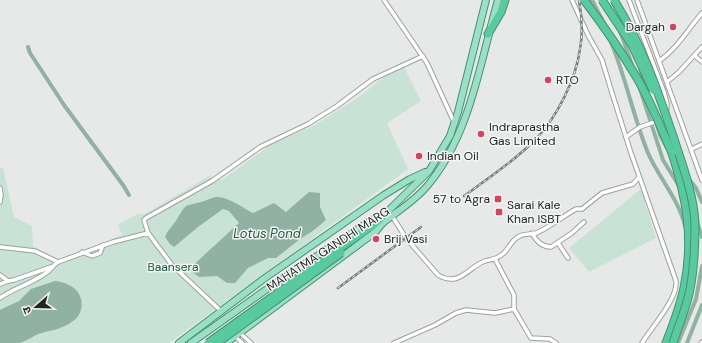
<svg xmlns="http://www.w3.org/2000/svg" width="702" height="343" viewBox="0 0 702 343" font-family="'DM Sans','Noto Sans Devanagari',sans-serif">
<rect width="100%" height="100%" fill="#e6e9e7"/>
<g fill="#c8e2d6">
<path d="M404 67 421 101 387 123 408 169 169 343H0V168H3L14 217 32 226 33 246 59 260 122 235 118 224 138 214H145L209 176 222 180 270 145 313 126 359 97 385 76Z"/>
<path d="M641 189 656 238 589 272 569 248Z"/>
</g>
<g fill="#91b1a3">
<path d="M309 192 320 193V207L326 220 314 230 300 239 276 258H268L248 268 235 283H227L217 276 199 277 189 269 239 223 229 211 223 209 198 227 174 247 170 244 165 237C168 229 173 226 177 219 187 203 183 207 201 202 205 201 211 198 216 197 227 196 243 208 253 213L274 203 286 212Z"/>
<path d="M55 281C64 282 75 286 79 294 84 303 82 315 73 321 61 330 51 330 38 334 32 337 25 342 19 343 13 343 6 343 0 343V310L19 301 31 289Z"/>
</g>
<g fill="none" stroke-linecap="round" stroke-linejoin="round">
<g stroke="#91b1a3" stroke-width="4">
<path d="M592 0 604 23"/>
<path d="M620 32 623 39 632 65"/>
<path d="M611 42C626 78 633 116 648 153 659 178 679 200 685 226"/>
<path d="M28 47 30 53 64 105 123 185 129 195"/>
<path d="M640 68 645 88"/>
<path d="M640 89 663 160 679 186"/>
<path d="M657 125 660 135 667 148"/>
<path d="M688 178 696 188 702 202"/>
<path d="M697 222 702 237"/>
<path d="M678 343 696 299 702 266"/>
<path d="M687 343 702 305"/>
</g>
<defs>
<g id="street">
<path d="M384 0 427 63 454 122"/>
<path d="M572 0 588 35 602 60 612 93 631 153 676 281C678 299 651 328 642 343"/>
<path d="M637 0 702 180"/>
<path d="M695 56 702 62"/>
<path d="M659 61C676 50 689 28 702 13"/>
<path d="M667 82 679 72 702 47"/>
<path d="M626 137 640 127 666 118 667 104 664 92 629 0"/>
<path d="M692 149 702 144"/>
<path d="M0 188 1 195 0 202"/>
<path d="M392 216 406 238 438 275C460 288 469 266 485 261 493 259 497 259 504 253 509 248 512 240 518 237 524 233 530 235 536 233 547 229 565 215 576 209H582L602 193 633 184 639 177"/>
<path d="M148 233 144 220 146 218 212 181 260 147 308 124 337 106 373 79 423 56"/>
<path d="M532 233C536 241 542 247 551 247L572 233 584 222"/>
<path d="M558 243 568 258"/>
<path d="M0 247 35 251 58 262"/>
<path d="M82 252 92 256 100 253 103 245"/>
<path d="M495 259 514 295V309"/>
<path d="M0 275 8 281 14 280 51 267"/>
<path d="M0 284 8 281"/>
<path d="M0 298C14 288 33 283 46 273 51 270 53 265 58 262L113 242 148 233 172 265 221 311"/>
<path d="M240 333 251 343"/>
<path d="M234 335 242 343"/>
<path d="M394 343 435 325 456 313 466 310 495 313 514 309 531 338 550 339 556 343"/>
<path d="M701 343 702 342"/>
</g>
<g id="primary">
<path d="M179 343 265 278 384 195 410 179 425 172"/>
<path d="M191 343 267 289 373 219 387 212 429 171 450 136 458 112 486 0"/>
<path d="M226 343 374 233C378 230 380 225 384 222 399 210 416 200 428 185 471 133 480 62 498 0"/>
</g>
<g id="highway">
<path d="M488 34 501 12 505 0"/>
<path d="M350 241 376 223 387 212"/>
<path d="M666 343C673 325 680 307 684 288 694 240 687 199 672 153"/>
</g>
</defs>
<use href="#street" stroke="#9ea1a0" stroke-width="5.5"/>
<use href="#primary" stroke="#469075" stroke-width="8"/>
<use href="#highway" stroke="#469075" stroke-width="9"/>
<use href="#street" stroke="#fff" stroke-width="3.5"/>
<use href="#primary" stroke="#9bdfc6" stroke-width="6"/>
<use href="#highway" stroke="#59c9a0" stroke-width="7"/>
<defs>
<g id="rail">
<path d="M464 196C489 178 515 160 536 139 557 117 576 79 580 49 583 33 582 16 579 0"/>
<path d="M338 288 421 227"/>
</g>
</defs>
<use href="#rail" stroke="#7a7d7b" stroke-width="2.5"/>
<use href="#rail" stroke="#f3f6f5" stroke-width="1" stroke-dasharray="3" stroke-linecap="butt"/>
<defs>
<g id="highway-bridge">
<path d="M584 0C603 25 621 51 637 78 651 102 661 128 672 153"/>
<path d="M602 0 632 45 653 90"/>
<path d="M614 0C642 45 656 86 673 136 682 164 694 195 695 224 695 247 694 272 689 294 685 311 678 327 673 343"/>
<path d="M208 343 350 241"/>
<path d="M217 343 341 253"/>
</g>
</defs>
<use href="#highway-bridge" stroke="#469075" stroke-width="9" stroke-linecap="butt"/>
<use href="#highway-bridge" stroke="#59c9a0" stroke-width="7"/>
</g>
<g fill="#d44462" stroke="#f3f6f5" stroke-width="1.5">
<circle cx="673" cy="27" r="4"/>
<circle cx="548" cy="80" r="4"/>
<circle cx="481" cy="134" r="4"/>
<circle cx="419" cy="156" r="4"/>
<rect x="494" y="195" width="8" height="8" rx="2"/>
<rect x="495" y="208" width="8" height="8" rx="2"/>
<circle cx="376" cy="239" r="4"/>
</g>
<g text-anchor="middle" stroke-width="3" stroke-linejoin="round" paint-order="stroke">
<g font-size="12" fill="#232524" stroke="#f3f6f5" text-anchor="start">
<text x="665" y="31" text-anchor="end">Dargah</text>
<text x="556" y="84">RTO</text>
<text x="489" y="131">Indraprastha<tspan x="489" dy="14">Gas Limited</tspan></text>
<text x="427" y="160">Indian Oil</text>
<text x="490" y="203" text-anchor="end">57 to Agra</text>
<text x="507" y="209">Sarai Kale<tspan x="507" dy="14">Khan ISBT</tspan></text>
<text x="384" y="243">Brij Vasi</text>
</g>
<g font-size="12" fill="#232524" stroke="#f3f6f5">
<text transform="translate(328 249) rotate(-33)" y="4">MAHATMA GANDHI MARG</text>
</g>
<g font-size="12" fill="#185440" stroke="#f3f6f5">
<text x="173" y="271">Baansera</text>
</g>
<g font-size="13" font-style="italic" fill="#1f5a46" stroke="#f3f6f5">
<text x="267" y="238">Lotus Pond</text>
</g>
</g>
<g transform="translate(36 307) rotate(250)" stroke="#f3f6f5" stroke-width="3" paint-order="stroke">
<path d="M0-3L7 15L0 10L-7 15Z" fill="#232524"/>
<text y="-6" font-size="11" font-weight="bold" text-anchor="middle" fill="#232524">उ</text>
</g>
</svg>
